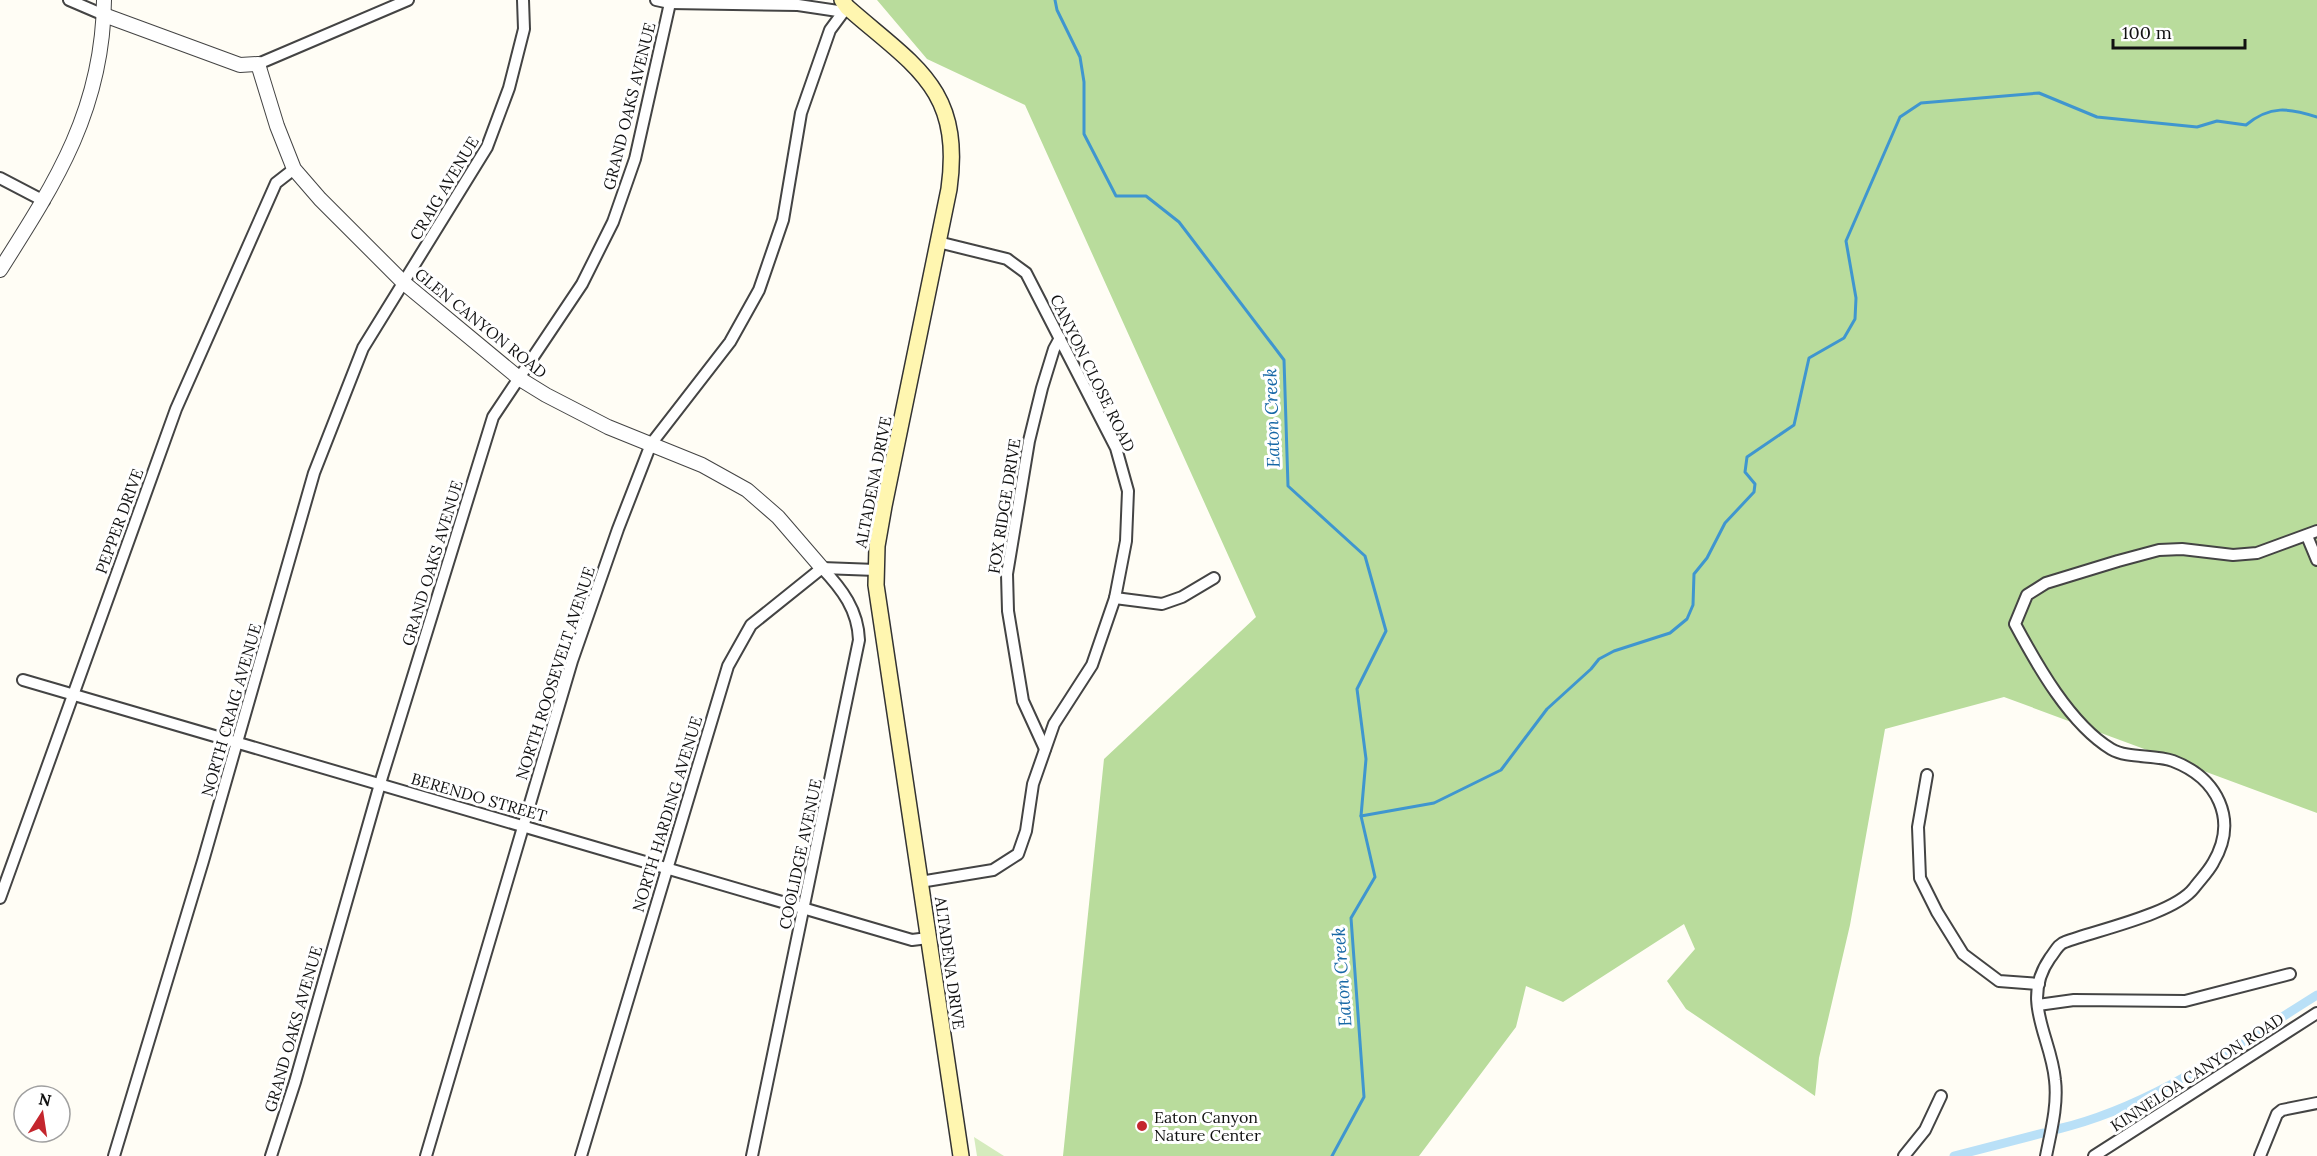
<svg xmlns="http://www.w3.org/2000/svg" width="2317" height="1156" viewBox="0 0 2317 1156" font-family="Lora,serif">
<rect width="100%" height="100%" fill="#fffdf5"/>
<path fill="#d5ebbd" d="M974 1137 1004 1156H977Z"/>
<path fill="#b9dc9c" d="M877 0H2317V813L2004 697 1885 729 1850 925 1819 1058 1815 1096 1686 1009 1667 981 1695 949 1684 924 1563 1002 1526 986 1516 1027 1419 1156H1063L1104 759 1256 617 1025 105 927 59Z"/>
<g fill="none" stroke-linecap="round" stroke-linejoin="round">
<g stroke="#3f96cf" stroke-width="3">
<path d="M1055 0 1057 10 1080 57 1084 82V134L1116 196H1146L1179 222 1284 360 1288 486 1365 556 1386 631 1357 689 1366 759 1361 816 1375 877 1351 918 1364 1097 1332 1156"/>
<path d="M1361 816 1434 803 1501 770 1547 709 1591 669 1599 659 1614 651 1670 633 1687 619 1693 605 1694 574 1707 558 1725 523 1754 492 1755 484 1745 472 1747 457 1794 425 1809 358 1844 338 1855 319 1856 298 1846 241 1900 117 1921 103 2039 93 2097 117 2197 127 2217 121 2246 125C2270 105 2289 108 2317 117"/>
</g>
<g stroke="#b9e0f7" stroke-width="9">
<path d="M2058 1129C2154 1106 2235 1046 2317 995"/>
<path d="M1954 1156 2043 1133"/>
</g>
<defs>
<g id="minor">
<path d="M69 0 104 15"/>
<path d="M656 0 670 3 798 5 838 11 846 7"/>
<path d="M258 64 408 0"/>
<path d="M0 178 44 201"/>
<path d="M2307 536 2317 560"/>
<path d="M1115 598 1162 604 1182 597 1214 578"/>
<path d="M23 680 912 940 928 938"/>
<path d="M1045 749 1023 701 1008 611 1007 574 1029 441 1042 388 1054 349 1060 338"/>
<path d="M1927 775 1918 827 1920 878 1937 912 1963 954 1999 981 2039 984"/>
<path d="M920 882 993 870 1018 854 1026 831 1033 784 1054 724 1092 665 1115 598 1126 541 1128 491 1116 448 1026 273 1007 259 938 242"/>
<path d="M0 898 176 409 276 183 294 169"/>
<path d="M2038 1005 2074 1000 2185 1001 2290 974"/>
<path d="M114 1156 203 861 314 473 363 348 487 147 509 88 524 29 523 0"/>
<path d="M271 1156 295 1082 382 777 493 417 582 284 613 222 635 159 670 3"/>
<path d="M426 1156 572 661 618 529 651 444 730 342 759 290 783 220 801 113 830 30 847 7"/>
<path d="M581 1156 728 666 751 625 822 568 876 570"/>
<path d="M752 1156 859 640C858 610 842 589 822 568"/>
<path d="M1904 1156 1925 1130 1941 1096"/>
<path d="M2046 1156C2051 1131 2058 1105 2055 1080 2051 1036 2020 1001 2050 958 2055 952 2058 944 2065 942 2097 930 2174 914 2194 888 2200 880 2208 872 2213 863 2239 819 2217 778 2173 761 2154 754 2128 759 2111 749 2070 724 2037 665 2015 624L2027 595 2046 583 2118 561 2159 550 2182 549 2233 555 2257 553 2317 531"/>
<path d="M2094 1156 2317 1013"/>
<path d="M2260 1156 2277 1114 2282 1110 2317 1103"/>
</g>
<g id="tertiary">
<path d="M104 15 240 65 258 64 277 126 294 169 320 199 404 283 520 379 546 395 608 427 702 465 747 490 778 517 822 568"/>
<path d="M0 270C56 182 103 109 104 0"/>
</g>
<path id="secondary" d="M842 0 847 7C914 66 963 88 949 189L884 506 877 546 876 585 961 1156"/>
</defs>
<use href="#minor" stroke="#444" stroke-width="14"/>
<use href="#tertiary" stroke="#444" stroke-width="16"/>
<use href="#secondary" stroke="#333" stroke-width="18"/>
<use href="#minor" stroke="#fff" stroke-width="10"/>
<use href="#tertiary" stroke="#fff" stroke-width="14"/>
<use href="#secondary" stroke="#fff6b0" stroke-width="15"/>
</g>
<circle fill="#c4262e" stroke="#fff" stroke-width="2" cx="1142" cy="1126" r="6"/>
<g text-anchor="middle" stroke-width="6" stroke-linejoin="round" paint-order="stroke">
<g font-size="16" fill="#111" stroke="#fff">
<text transform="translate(629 106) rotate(-76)" y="6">GRAND OAKS AVENUE</text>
<text transform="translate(444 188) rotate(-59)" y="6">CRAIG AVENUE</text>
<text transform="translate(481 323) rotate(39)" y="6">GLEN CANYON ROAD</text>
<text transform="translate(1093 373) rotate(64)" y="6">CANYON CLOSE ROAD</text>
<text transform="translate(873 482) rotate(-79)" y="6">ALTADENA DRIVE</text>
<text transform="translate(1004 506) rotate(-81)" y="6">FOX RIDGE DRIVE</text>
<text transform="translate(119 521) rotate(-70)" y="6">PEPPER DRIVE</text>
<text transform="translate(432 563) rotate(-73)" y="6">GRAND OAKS AVENUE</text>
<text transform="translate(555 673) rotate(-72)" y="6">NORTH ROOSEVELT AVENUE</text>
<text transform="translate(231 710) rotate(-74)" y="6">NORTH CRAIG AVENUE</text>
<text transform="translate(479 797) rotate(16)" y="6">BERENDO STREET</text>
<text transform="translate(667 814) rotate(-73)" y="6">NORTH HARDING AVENUE</text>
<text transform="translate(800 854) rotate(-78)" y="6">COOLIDGE AVENUE</text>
<text transform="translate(950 963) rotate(82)" y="6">ALTADENA DRIVE</text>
<text transform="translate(293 1029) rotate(-74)" y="6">GRAND OAKS AVENUE</text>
<text transform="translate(2197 1072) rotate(-33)" y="6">KINNELOA CANYON ROAD</text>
</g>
<g font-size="16" fill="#111" stroke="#fff" text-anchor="start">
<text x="1154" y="1123">Eaton Canyon<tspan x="1154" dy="18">Nature Center</tspan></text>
</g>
<g font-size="18" font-style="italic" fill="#1768a6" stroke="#fff">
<text transform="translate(1272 418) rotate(-92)" y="6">Eaton Creek</text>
<text transform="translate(1342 977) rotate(-94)" y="6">Eaton Creek</text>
</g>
</g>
<g transform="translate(42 1114) rotate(12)"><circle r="28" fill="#ffffff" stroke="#a0a0a0" stroke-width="1.5"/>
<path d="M0-4.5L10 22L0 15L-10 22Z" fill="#c4262e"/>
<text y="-9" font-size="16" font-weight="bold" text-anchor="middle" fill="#111111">N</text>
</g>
<path d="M2113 39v9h132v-9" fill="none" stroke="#111111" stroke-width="3"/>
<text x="2122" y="39" font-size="18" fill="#111111" stroke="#ffffff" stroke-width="4.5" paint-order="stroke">100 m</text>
</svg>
